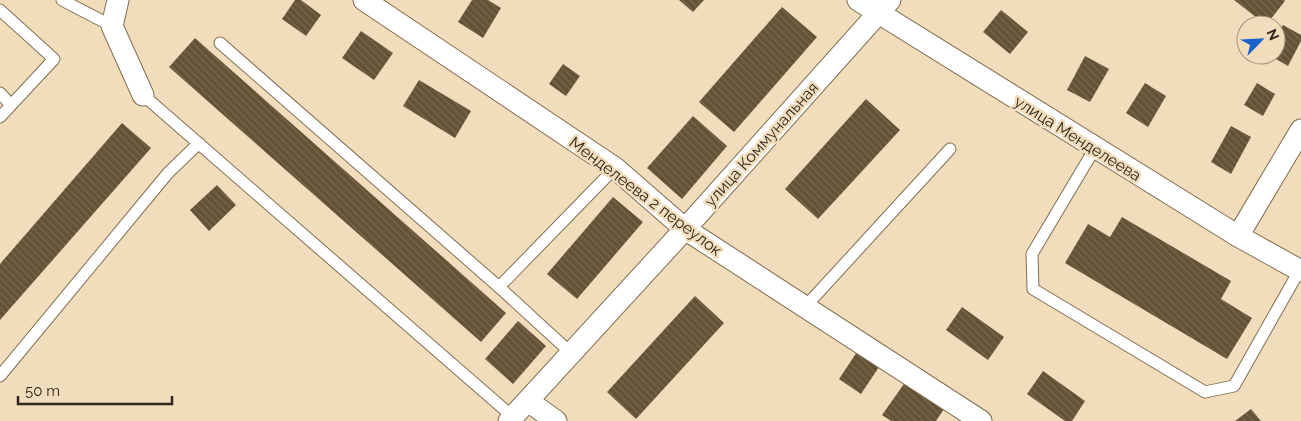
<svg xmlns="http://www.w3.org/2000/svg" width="1301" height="421" viewBox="0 0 1301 421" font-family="Raleway,sans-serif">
<defs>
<pattern id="building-back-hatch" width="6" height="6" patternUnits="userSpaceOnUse" patternTransform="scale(1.25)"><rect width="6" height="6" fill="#635235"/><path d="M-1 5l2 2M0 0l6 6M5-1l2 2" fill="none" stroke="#766850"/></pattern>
</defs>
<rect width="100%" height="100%" fill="#f1ddbc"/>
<g fill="url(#building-back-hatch)">
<path d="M295 0H301L321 15 306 36 282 19Z"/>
<path d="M472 0H488L501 8 483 38 458 22Z"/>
<path d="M679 0H704L693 12Z"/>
<path d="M1234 0H1284L1285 1 1266 25Z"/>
<path d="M782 7 817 37 734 132 699 102Z"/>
<path d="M1001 10 1028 32 1010 54 983 32Z"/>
<path d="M1283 25 1301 35V41L1288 66 1269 55H1276V38Z"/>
<path d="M361 31 393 53 374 80 342 58Z"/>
<path d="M195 38 506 313 481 342 169 67Z"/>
<path d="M1085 56 1109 69 1090 102 1067 90Z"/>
<path d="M563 64 580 76 566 96 549 84Z"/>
<path d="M419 80 471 111 455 138 403 106Z"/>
<path d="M1145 83 1166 96 1148 127 1126 113Z"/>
<path d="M1257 83 1275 94 1263 116 1244 105Z"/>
<path d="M866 99 900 130 818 219 785 189Z"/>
<path d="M693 116 727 146 682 199 647 168Z"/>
<path d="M122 123 151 148 0 320V264Z"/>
<path d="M1231 126 1251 137 1231 174 1211 162Z"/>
<path d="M217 185 236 205 209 231 190 210Z"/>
<path d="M613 197 643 222 577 299 547 274Z"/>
<path d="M1122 217 1231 281 1221 299 1252 318 1227 359 1065 263 1088 224 1110 237Z"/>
<path d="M695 296 724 323 636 419 607 392Z"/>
<path d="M962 307 1004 337 988 360 946 330Z"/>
<path d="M518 321 546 346 513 384 485 359Z"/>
<path d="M857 352 879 367 861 394 839 379Z"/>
<path d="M1043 371 1085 401 1072 421H1065L1027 394Z"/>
<path d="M906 381 944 409 936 421H891L882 415Z"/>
<path d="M1251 409 1261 421H1235Z"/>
</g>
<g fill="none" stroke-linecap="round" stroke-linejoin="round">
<defs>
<g id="service">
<path d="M62 0 112 26"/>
<path d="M0 10 54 59 0 117"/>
<path d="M220 43 499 287 615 168"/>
<path d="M0 93 11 105"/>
<path d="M143 95 513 417"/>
<path d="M1095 148 1032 254 1033 289 1205 392 1234 386 1299 271"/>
<path d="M499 287 571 353"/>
<path d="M805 307 950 149"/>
<path d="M0 376 168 173 199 143"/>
</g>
<g id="minor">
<path d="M118 0 112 26 143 95"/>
<path d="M364 0 615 168 685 229 981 421"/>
<path d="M858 0 1238 236 1301 271"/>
<path d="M1238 236 1301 130"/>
<path d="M528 401 556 421"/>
<path d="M509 421 685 229 890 0"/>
</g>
</defs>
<use href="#service" stroke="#816f51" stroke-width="13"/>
<use href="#minor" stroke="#816f51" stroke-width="23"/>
<use href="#service" stroke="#fff" stroke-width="11"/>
<use href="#minor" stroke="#fff" stroke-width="21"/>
</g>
<g text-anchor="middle" stroke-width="5" stroke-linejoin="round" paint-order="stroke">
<g font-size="16" fill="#2e261a" stroke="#f1ddbc">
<text transform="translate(1078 138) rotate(32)" y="6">улица Менделеева</text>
<text transform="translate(761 144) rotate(-48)" y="6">улица Коммунальная</text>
<text transform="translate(646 196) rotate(37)" y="6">Менделеева 2 переулок</text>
</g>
</g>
<g transform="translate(1261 40) rotate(66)"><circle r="24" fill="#f1ddbc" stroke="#a3947b"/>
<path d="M0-4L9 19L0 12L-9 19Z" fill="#1b62cd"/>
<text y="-8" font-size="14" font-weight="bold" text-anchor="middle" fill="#2e261a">N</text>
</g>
<path d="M18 396v8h154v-8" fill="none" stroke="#2e261a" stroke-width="2.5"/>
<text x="25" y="396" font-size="15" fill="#2e261a" stroke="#f1ddbc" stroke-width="4" paint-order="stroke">50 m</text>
</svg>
